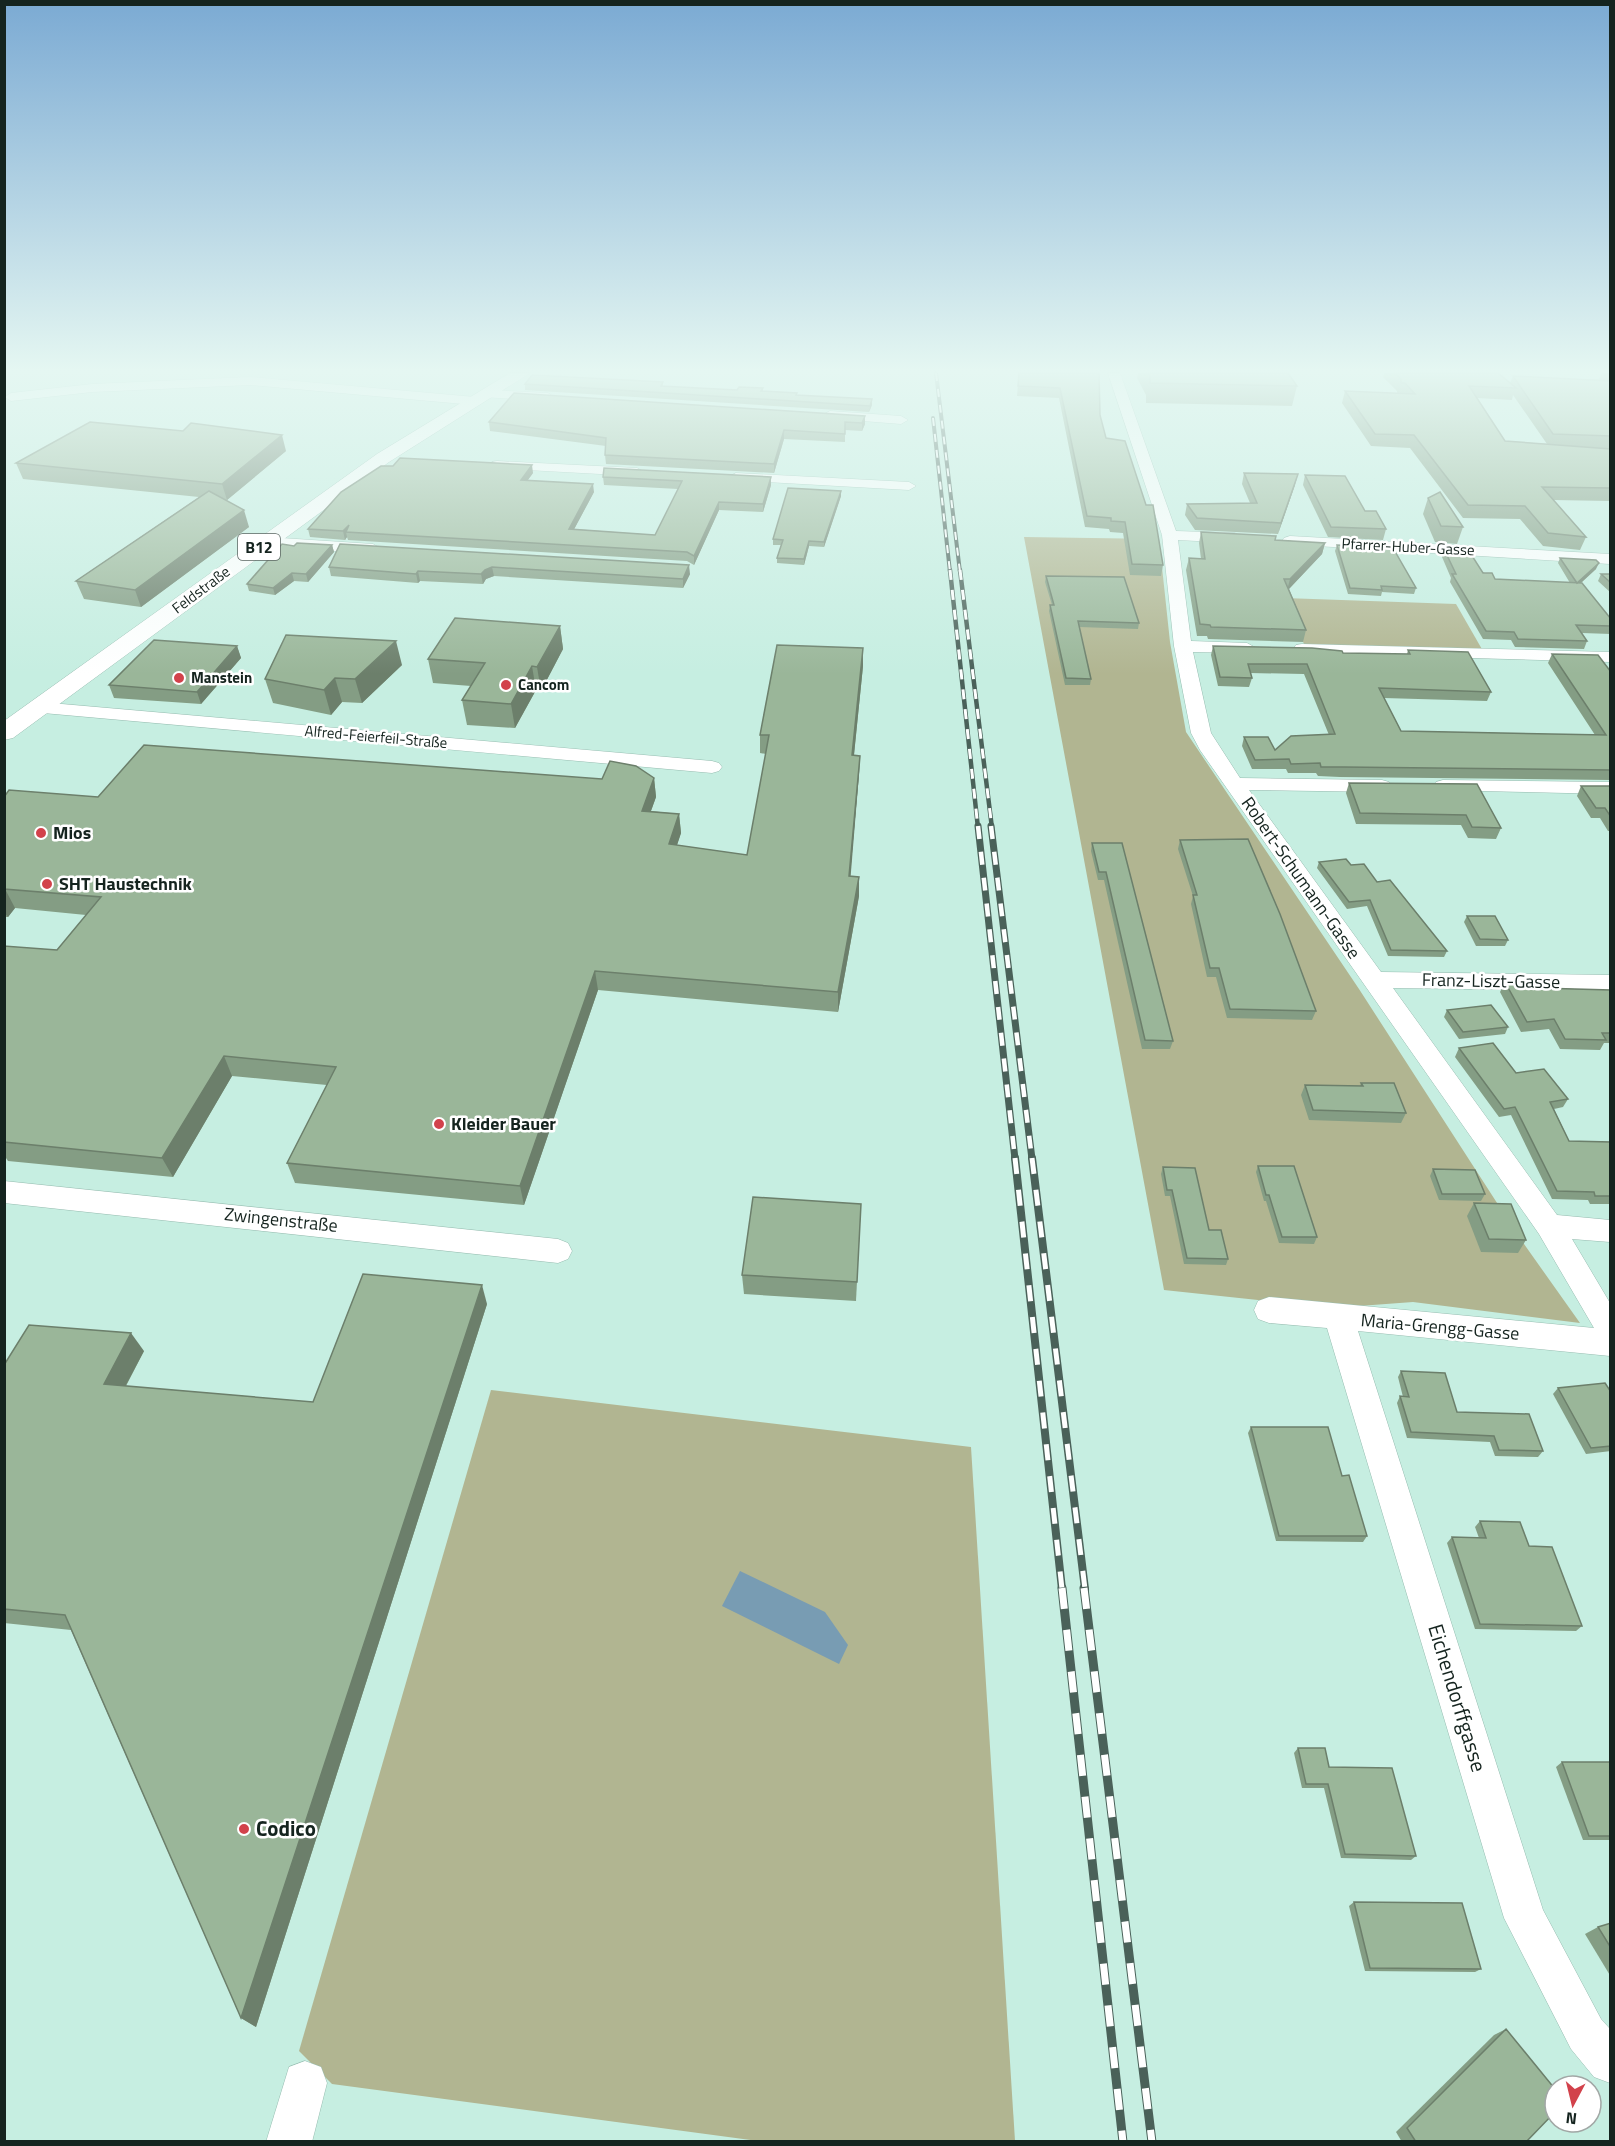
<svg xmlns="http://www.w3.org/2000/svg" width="1615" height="2146" viewBox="0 0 1615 2146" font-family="'Titillium Web',sans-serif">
<rect width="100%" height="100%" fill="#c6eee1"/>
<g fill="#b1b591">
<path d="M1024 537 1159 539 1170 642 1186 732 1359 989 1519 1237 1580 1323 1413 1302 1332 1308 1164 1290Z"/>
<path d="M1284 598 1456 604 1483 651 1304 644Z"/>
<path d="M491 1390 971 1447 1015 2141H758L332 2084 299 2051Z"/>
</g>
<path fill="#789cb3" d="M740 1571 825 1612 848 1645 839 1664 722 1606Z"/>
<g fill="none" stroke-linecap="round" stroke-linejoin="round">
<defs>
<g id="street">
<path d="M1108 373H1120L1176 531 1235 533 1243 538 1235 543 1178 540 1191 641 1247 643 1256 648 1247 653 1193 652 1211 733 1240 778 1382 780 1389 782 1392 786 1389 790 1382 792 1249 790 1381 972 1610 975V991L1393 988 1557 1215 1610 1220V1242L1572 1239 1610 1303V1356L1358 1331 1543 1910 1601 2019 1610 2029V2083L1594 2077 1571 2049 1504 1918 1327 1328 1269 1323 1258 1319 1254 1310 1258 1301 1269 1297 1594 1328 1539 1234 1200 750 1191 733 1174 646 1162 535Z"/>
<path d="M250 377 475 397 481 401 475 405 250 385 92 392 11 401 5 397 11 393 92 384Z"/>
<path d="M488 390 548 393 554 397 548 401 483 397 482 394Z"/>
<path d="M830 411 901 416 908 420 901 424 825 418 823 415Z"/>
<path d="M497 461 637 468 644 472 637 476 492 468V462Z"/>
<path d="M736 473 909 482 916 486 909 490 731 480 729 477Z"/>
<path d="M1290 536 1610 554V564L1284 544 1282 541 1284 538Z"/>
<path d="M266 537 373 544 381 549 373 554 260 545 258 542Z"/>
<path d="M1302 644 1610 652V662L1296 653 1293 649 1296 645Z"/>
<path d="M39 702 712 761 719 763 722 767 719 771 712 773 32 712 30 708Z"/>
<path d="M1443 780 1610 782V794L1436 790 1433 786 1436 782Z"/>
<path d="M4 1181 558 1239 568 1243 572 1251 568 1259 558 1263 4 1203Z"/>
<path d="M305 2061 321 2067 327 2083 312 2142H266L289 2067Z"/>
</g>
<path id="primary" d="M510 373H530L389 462 13 738 4 740V721L377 454Z"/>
</defs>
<use href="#street" stroke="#96bcb0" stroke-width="1"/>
<use href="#primary" stroke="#96bcb0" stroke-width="1"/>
<use href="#street" fill="#fff" fill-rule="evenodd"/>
<use href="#primary" fill="#fff" fill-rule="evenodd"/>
<defs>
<g id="rail-far4">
<path d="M936 373 960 572"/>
<path d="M933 418 950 572"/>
</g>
<g id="rail-far3">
<path d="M950 570 978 828"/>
<path d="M960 570 992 828"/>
</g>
<g id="rail-far2">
<path d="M978 826 1015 1159"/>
<path d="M991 826 1032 1159"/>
</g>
<g id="rail-far1">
<path d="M1015 1158 1062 1589"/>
<path d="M1032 1158 1085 1589"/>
</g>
<g id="rail">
<path d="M1062 1588 1123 2142"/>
<path d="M1084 1588 1152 2142"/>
</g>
</defs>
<use href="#rail-far4" stroke="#4a6159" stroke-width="4"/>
<use href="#rail-far3" stroke="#4a6159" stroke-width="4.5"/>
<use href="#rail-far2" stroke="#4a6159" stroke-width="7"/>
<use href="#rail-far1" stroke="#4a6159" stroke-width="8"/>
<use href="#rail" stroke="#4a6159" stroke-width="9"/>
<use href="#rail-far4" stroke="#fff" stroke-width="2" stroke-dasharray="8" stroke-linecap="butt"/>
<use href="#rail-far3" stroke="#fff" stroke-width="3" stroke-dasharray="10" stroke-linecap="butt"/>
<use href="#rail-far2" stroke="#fff" stroke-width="4.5" stroke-dasharray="13" stroke-linecap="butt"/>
<use href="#rail-far1" stroke="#fff" stroke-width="5" stroke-dasharray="16" stroke-linecap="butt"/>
<use href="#rail" stroke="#fff" stroke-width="7" stroke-dasharray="21" stroke-linecap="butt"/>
</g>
<g fill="#849d84" fill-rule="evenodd">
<path d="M1019 373H1099L1100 415 1106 438 1163 565 1161 576 1130 575 1123 533 1110 532 1109 529 1085 527 1059 398 1017 396Z"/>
<path d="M1138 373H1288L1297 386 1292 406 1146 403V395L1137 378Z"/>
<path d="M1384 373H1498L1510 383 1513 376 1600 380 1599 379 1602 373H1611V501L1553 500 1586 537 1580 550 1543 546 1520 519 1463 518 1410 448 1371 446 1342 403 1345 391 1397 393V391L1383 377ZM1513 395 1547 444 1505 441 1477 398 1512 400Z"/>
<path d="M663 382V386L737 390 763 388V391L797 393V395L872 399V405L869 412 525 390V384Z"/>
<path d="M865 416V424L862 431 845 430V442L784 439 774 473 606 464 605 455 606 446 490 431 489 422Z"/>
<path d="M286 451 227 500H226L249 527 141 607 84 599 76 581 199 497 23 479 16 463Z"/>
<path d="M533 473 527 481 594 492 574 529 655 535 678 489 604 485 603 477 771 485 763 512 719 510 694 565 687 561 348 540 347 537 345 540 310 537 308 529Z"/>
<path d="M1244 473 1295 485 1278 534 1195 530 1185 515 1187 504 1250 503 1242 484Z"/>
<path d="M1305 475 1365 511 1386 529 1383 540 1328 537 1303 485Z"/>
<path d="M841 491V496L824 547 809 546 804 565 777 563V558L781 545H773V539Z"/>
<path d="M1428 498 1463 527 1457 544 1435 542 1423 514Z"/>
<path d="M1201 532 1276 540 1325 543 1322 554 1289 589 1306 630 1303 642 1208 639 1207 636H1197L1186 570 1189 558 1201 559 1199 543Z"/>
<path d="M340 544 690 574 683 588 494 576 486 579 483 584 420 581 418 583 331 576 329 567Z"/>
<path d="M332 545 334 552 308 582 294 581 275 595 249 591 247 584 294 546Z"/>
<path d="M1337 545 1416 588 1414 594 1382 592 1381 596 1348 594 1335 551Z"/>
<path d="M1444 549 1495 579 1570 583 1558 563 1560 558 1596 569 1581 583 1611 619V634L1582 633 1587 641 1584 649 1515 647 1511 640 1483 639 1450 582 1451 578 1442 557Z"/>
<path d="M1601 574H1611V593L1598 581Z"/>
<path d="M1046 576 1139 623 1138 629 1079 627 1091 679 1090 685H1065L1049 611 1050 605H1052L1045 582Z"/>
<path d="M560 626 563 649 541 691 536 690 515 728 467 725 462 700 471 686 433 683 428 659Z"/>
<path d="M237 646 241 658 201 704 114 698 109 685Z"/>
<path d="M1213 646 1343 653 1407 654 1408 650 1491 692 1487 701 1384 698 1401 731 1595 735 1548 663 1552 654 1611 672V785L1610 780 1340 777 1318 776 1316 773H1288L1286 769H1252L1242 746 1244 737 1275 750 1329 735 1304 674 1250 673 1252 678 1249 687 1218 686 1211 655Z"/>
<path d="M863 648V666L854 755 860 756 859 774 850 876 859 877V896L838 1012 598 990 524 1205 295 1183 287 1163 327 1085 232 1076 173 1177 8 1161 4 1155V946L57 950 86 915 15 908 8 917H4V797H98L654 778 656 797 651 811 679 814 681 833 677 845 747 855 766 754 760 753V735Z"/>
<path d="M402 665 362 703 342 702 331 715 273 703 265 679Z"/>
<path d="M1349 783 1477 784 1501 828 1496 839 1468 838 1461 825 1356 824 1346 793Z"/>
<path d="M1581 786H1611V831H1608L1600 818H1591L1577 796Z"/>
<path d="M1180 840 1316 1011 1312 1020 1227 1018 1216 977H1207L1191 904 1193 896 1178 849Z"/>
<path d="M1092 843H1122L1173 1041 1170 1049H1142L1104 880H1098L1091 851Z"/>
<path d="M1319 862 1351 865 1377 882 1447 951 1444 957 1388 956 1367 906 1347 909 1317 868Z"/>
<path d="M1467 916 1508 940 1505 946H1476L1464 922Z"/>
<path d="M1505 982 1538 988 1611 990V1043H1604L1600 1050 1560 1049 1549 1029 1521 1032 1500 992Z"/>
<path d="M1447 1010 1508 1027 1505 1034 1459 1039 1444 1017Z"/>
<path d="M1459 1048 1516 1073 1568 1099 1563 1107 1554 1109 1569 1141 1611 1142V1204H1590L1588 1200 1552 1199 1511 1115 1499 1117 1455 1057Z"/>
<path d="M1361 1083 1406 1113 1401 1123 1309 1120 1301 1095 1305 1085 1360 1086Z"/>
<path d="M1258 1166 1317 1237 1314 1244 1279 1243 1266 1201H1264L1256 1172Z"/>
<path d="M1163 1167 1228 1259 1226 1265 1184 1264 1170 1196H1165L1161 1174Z"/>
<path d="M1433 1169 1485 1194 1481 1201 1439 1200 1430 1176Z"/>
<path d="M1474 1203 1526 1240 1518 1253 1481 1252 1467 1216Z"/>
<path d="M861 1204 856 1301 744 1294 742 1275Z"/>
<path d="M487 1304 256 2027 241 2018 71 1630 4 1623V1365L144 1351 126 1386 313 1402Z"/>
<path d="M1401 1371 1457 1412 1543 1451 1538 1457 1495 1456 1490 1442 1407 1438 1397 1403 1400 1396 1403 1397 1398 1377Z"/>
<path d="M1558 1388 1611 1392V1451L1586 1454 1553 1394Z"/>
<path d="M1251 1427 1342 1476 1367 1536 1363 1542 1276 1541 1248 1433Z"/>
<path d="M1480 1521 1529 1546 1582 1626 1576 1631 1475 1629 1447 1543 1452 1537 1479 1538 1475 1527Z"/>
<path d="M1298 1748 1329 1767 1416 1856 1411 1860 1341 1858 1324 1788H1302L1294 1753Z"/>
<path d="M1562 1762H1611V1840H1583L1556 1767Z"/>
<path d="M1354 1902 1481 1969 1475 1972 1365 1971 1349 1906Z"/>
<path d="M1611 1923V1977L1585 1934 1598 1927Z"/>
<path d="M1506 2029 1526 2142H1402L1396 2132 1494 2035Z"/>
</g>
<g fill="#6c7f6b">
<path d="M872 399V405L869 412 870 406Z"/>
<path d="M865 416V424L862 431V423Z"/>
<path d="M784 430V439L774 473V464Z"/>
<path d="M282 435 286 451 227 500 222 484Z"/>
<path d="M532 465 533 473 522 488 521 480Z"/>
<path d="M1298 474 1295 485 1278 534 1281 523Z"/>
<path d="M771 477V485L763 512V504Z"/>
<path d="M593 484 594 492 570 537 569 529Z"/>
<path d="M841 491V496L824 547V542Z"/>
<path d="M719 502V510L694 565V556Z"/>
<path d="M244 510 249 527 141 607 135 590Z"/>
<path d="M349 525 346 532 347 537 345 540 343 531Z"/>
<path d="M809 541V546L804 565V559Z"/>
<path d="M1325 543 1322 554 1287 591 1290 579Z"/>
<path d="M332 545 334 552 308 582 306 574Z"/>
<path d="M1599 563 1596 569 1574 589 1577 583Z"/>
<path d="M689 565 690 574 683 588V579Z"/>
<path d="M492 567 494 576 486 579 483 584 481 574 485 570Z"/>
<path d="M418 571 420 581 418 583 416 574Z"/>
<path d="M292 573 294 581 275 595 273 588Z"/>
<path d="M560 626 563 649 541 691 537 667Z"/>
<path d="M396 641 402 665 362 703 355 679Z"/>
<path d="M237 646 241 658 201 704 197 692Z"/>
<path d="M863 648V666L852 774V755Z"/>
<path d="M532 666 536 690 515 728 511 704Z"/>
<path d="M335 678 342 702 331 715 324 690Z"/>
<path d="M860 756 859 774 849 896V876Z"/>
<path d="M654 778 656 797 644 830 642 811Z"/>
<path d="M679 814 681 833 671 863 669 844Z"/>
<path d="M859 877V896L838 1012V992Z"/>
<path d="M5 889 15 908 8 917 4 912Z"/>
<path d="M595 971 598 990 524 1205 520 1186Z"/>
<path d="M224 1056 232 1076 173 1177 162 1158Z"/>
<path d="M482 1285 487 1304 256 2027 241 2018Z"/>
<path d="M131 1333 144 1351 117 1402 104 1384Z"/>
</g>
<g fill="#9ab699" stroke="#6c7f6b" stroke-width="1.5">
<path d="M1019 373H1099L1100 415 1106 438 1125 441 1146 505H1153L1163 565 1132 564 1125 522 1111 521V518L1087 516 1060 388 1018 386Z"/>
<path d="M1148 373H1288L1297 386 1150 383V375Z"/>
<path d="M1395 373H1498L1516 388 1469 386 1505 441 1611 449V488L1542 487 1586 537 1548 533 1525 506 1468 505 1414 435 1375 434 1345 391 1415 394 1405 383H1401V379Z"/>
<path d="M532 375 663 382 661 386 737 390 739 387 763 388 761 391 797 393 796 395 872 399 870 406 525 384Z"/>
<path d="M1513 376 1611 381V436L1553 434Z"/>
<path d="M514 393 865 416 862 423 845 422V434L784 430 774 464 605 455 606 438 489 422Z"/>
<path d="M90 422 183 431 191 423 282 435 222 484 16 463Z"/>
<path d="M400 458 532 465 521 480 593 484 569 529 655 535 682 481 603 477 604 468 771 477 763 504 719 502 694 556 687 552 346 532 349 525 343 531 308 529 341 492 381 466H393Z"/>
<path d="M1244 473 1298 474 1281 523 1197 518 1187 504 1257 503Z"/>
<path d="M1305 475 1345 476 1365 511H1376L1386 529 1331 527Z"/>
<path d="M788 488 841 491 824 542 809 541 804 559 777 558 783 540 773 539Z"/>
<path d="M209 491 244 510 135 590 76 581Z"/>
<path d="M1440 492 1463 527 1441 526 1428 498Z"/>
<path d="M1201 532 1276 536 1275 540 1325 543 1290 579H1284L1306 630 1211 627 1210 625 1200 624 1189 558 1205 559Z"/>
<path d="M297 543 332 545 306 574 292 573 273 588 247 584 282 544 294 546Z"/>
<path d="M340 544 689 565 683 579 492 567 485 570 481 574 418 571 416 574 329 567Z"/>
<path d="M1337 545 1393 548 1416 588 1381 586 1382 590 1350 588Z"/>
<path d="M1444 549 1469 551 1483 573H1492L1495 579 1582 583 1611 619V626L1576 625 1587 641 1518 639 1514 632 1486 631 1452 574H1456Z"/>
<path d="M1560 558 1596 560 1599 563 1577 583Z"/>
<path d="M1601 574H1611V583Z"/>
<path d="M1046 576 1124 577 1139 623 1078 621 1091 679 1066 678 1050 605H1054Z"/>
<path d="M455 618 560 626 537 667 532 666 511 704 462 700 485 663 428 659Z"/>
<path d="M286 635 396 641 355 679 335 678 324 690 265 679Z"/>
<path d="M154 640 237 646 197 692 109 685Z"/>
<path d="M777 645 863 648 852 755 860 756 849 876 859 877 838 992 595 971 520 1186 287 1163 336 1067 224 1056 162 1158 4 1142V946L57 950 101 897 4 889V797L9 790 98 797 144 745 602 779 610 761 636 766 654 778 642 811 679 814 669 844 747 855 769 735H760Z"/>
<path d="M1213 646 1312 648 1342 651 1343 653 1410 654 1408 650 1468 652 1491 692 1379 688 1401 731 1606 735 1552 654 1598 655 1611 672V770L1343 767H1321L1320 763 1291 764 1289 759 1255 760 1244 737H1268L1275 750 1291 736 1335 734 1307 664H1248L1252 678 1220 677Z"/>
<path d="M1349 783 1477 784 1501 828 1472 827 1466 815 1360 813Z"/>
<path d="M1581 786H1611V817L1605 808H1596Z"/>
<path d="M1248 839 1280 914 1316 1011 1230 1009 1219 968H1210L1193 895H1197L1180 840Z"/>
<path d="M1092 843H1122L1173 1041 1145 1040 1106 872H1099Z"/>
<path d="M1346 859 1351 865 1364 864 1377 882 1390 880 1447 951 1391 950 1370 900 1349 902 1319 862Z"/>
<path d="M1467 916H1495L1508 940 1480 939Z"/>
<path d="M1505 982H1535L1538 988 1611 990V1033H1602L1606 1040 1565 1039 1554 1019 1527 1022Z"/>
<path d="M1491 1005 1508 1027 1463 1032 1447 1010Z"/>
<path d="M1493 1043 1516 1073 1544 1069 1568 1099 1550 1102 1569 1141 1611 1142V1196H1595L1594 1192 1557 1191 1515 1107 1504 1109 1459 1048Z"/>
<path d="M1361 1083H1394L1406 1113 1313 1110 1305 1085 1363 1086Z"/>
<path d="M1258 1166H1294L1317 1237H1282L1269 1195H1266Z"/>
<path d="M1163 1167 1195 1168 1209 1230H1221L1228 1259 1187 1258 1172 1190H1167Z"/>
<path d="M1433 1169 1475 1170 1485 1194H1442Z"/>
<path d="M753 1197 861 1204 857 1282 742 1275Z"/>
<path d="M1474 1203 1511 1204 1526 1240 1489 1239Z"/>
<path d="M363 1274 482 1285 241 2018 65 1615 4 1609V1365L29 1325 131 1333 104 1384 313 1402Z"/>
<path d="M1401 1371 1445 1373 1457 1412 1529 1414 1543 1451 1499 1450 1494 1436 1411 1432 1400 1396 1409 1397Z"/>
<path d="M1605 1383 1611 1392V1446L1591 1448 1558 1388Z"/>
<path d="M1251 1427H1328L1342 1476 1349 1475 1367 1536H1279Z"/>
<path d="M1480 1521 1520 1522 1529 1546 1552 1547 1582 1626 1480 1624 1452 1537 1486 1538Z"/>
<path d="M1298 1748H1325L1329 1767 1392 1768 1416 1856 1345 1854 1328 1784H1306Z"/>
<path d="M1562 1762H1611V1836H1589Z"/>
<path d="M1354 1902 1462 1903 1481 1969 1370 1968Z"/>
<path d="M1611 1923V1948L1598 1927Z"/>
<path d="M1506 2029 1555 2089V2112L1526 2142H1416L1407 2128Z"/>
</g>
<linearGradient id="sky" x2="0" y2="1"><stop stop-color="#7baad3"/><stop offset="0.55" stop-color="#e5f7f2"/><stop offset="1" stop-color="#e5f7f2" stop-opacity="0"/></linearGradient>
<rect width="1615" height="674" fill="url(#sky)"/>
<g fill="#d2424b" stroke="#fff" stroke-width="2">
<circle cx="179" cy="678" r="6"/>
<circle cx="506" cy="685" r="6"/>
<circle cx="41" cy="833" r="6"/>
<circle cx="47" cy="884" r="6"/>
<circle cx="439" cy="1124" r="6"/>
<circle cx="244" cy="1829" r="6"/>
</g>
<g text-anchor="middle" stroke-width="5" stroke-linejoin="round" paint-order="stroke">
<g font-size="15" fill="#15241f" stroke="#fff">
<text transform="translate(1408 547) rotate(3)" y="5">Pfarrer-Huber-Gasse</text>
<text transform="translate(201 590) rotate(-37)" y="5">Feldstraße</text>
<text transform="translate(376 737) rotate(5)" y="5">Alfred-Feierfeil-Straße</text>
</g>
<g font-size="15" font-weight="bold" fill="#15241f" stroke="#fff" text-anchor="start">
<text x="191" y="683">Manstein</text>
<text x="518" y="690">Cancom</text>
</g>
<rect fill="#fff" stroke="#5b6662" stroke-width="1.5" x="238" y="534" width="42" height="26" rx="4.5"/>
<g font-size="16" font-weight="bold" fill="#15241f">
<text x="259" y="553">B12</text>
</g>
<g font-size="18" font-weight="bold" fill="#15241f" stroke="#fff" text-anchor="start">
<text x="53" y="839">Mios</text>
<text x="59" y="890">SHT Haustechnik</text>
<text x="451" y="1130">Kleider Bauer</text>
</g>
<g font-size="18" fill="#15241f" stroke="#fff">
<text transform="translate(1301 878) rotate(55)" y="6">Robert-Schumann-Gasse</text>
<text transform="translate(1491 981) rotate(1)" y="6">Franz-Liszt-Gasse</text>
<text transform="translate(281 1220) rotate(6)" y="6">Zwingenstraße</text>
<text transform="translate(1440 1327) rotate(5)" y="6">Maria-Grengg-Gasse</text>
</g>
<g font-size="21" fill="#15241f" stroke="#fff">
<text transform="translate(1457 1698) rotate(73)" y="7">Eichendorffgasse</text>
</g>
<g font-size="21" font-weight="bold" fill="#15241f" stroke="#fff" text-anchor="start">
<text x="256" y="1836">Codico</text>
</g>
</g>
<rect width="1615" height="2146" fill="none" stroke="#15241f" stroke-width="12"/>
<g transform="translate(1573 2104) rotate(187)"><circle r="28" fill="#ffffff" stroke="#a1a7a5" stroke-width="1.5"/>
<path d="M0-4.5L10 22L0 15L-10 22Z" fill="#d2424b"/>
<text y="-9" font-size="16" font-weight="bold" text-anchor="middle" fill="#15241f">N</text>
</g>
</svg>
